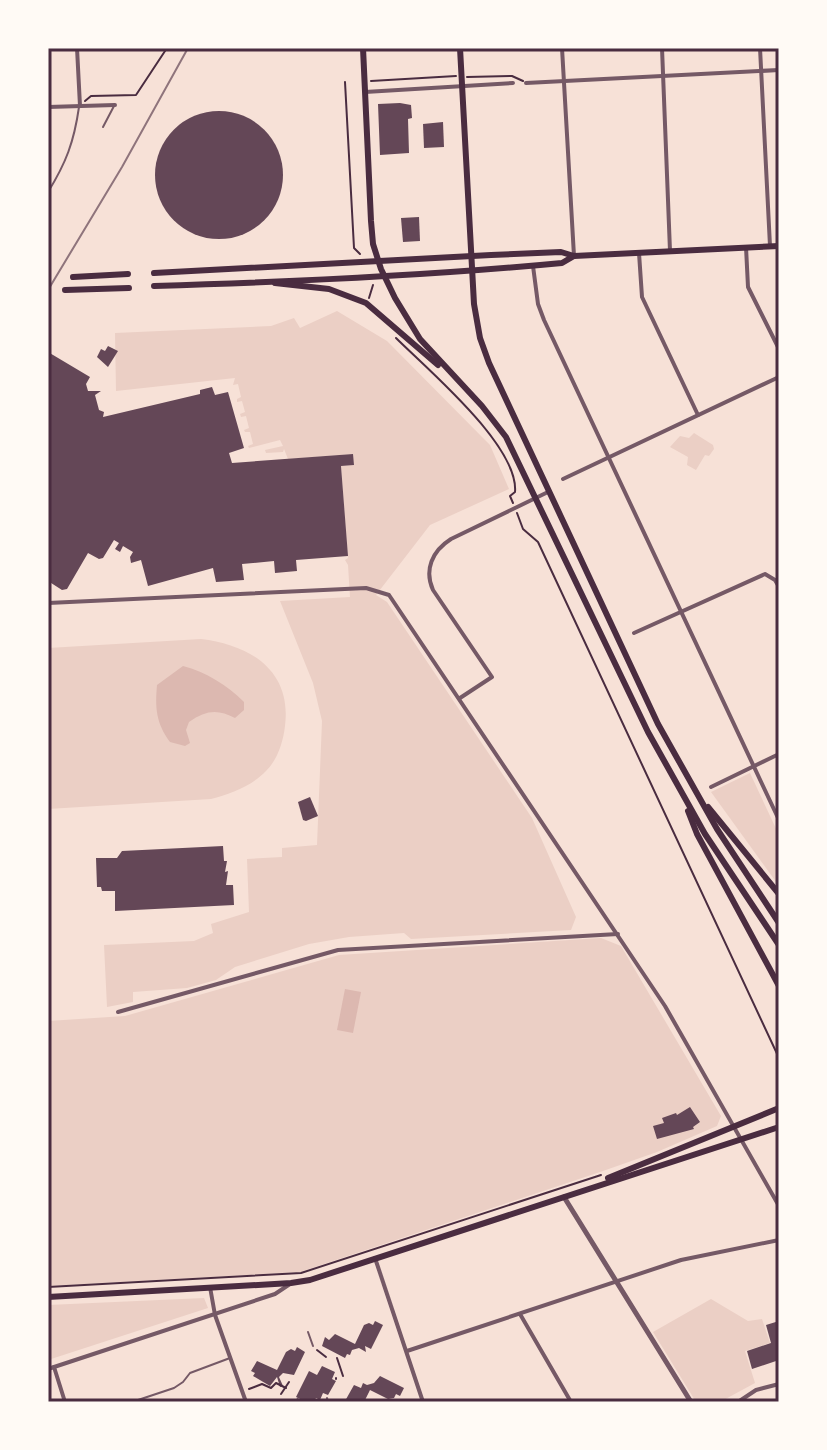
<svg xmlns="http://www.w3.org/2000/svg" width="827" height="1450" viewBox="0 0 827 1450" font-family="'Times New Roman',serif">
<rect width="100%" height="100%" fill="#f7e1d7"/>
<g fill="#ebcfc5">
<path d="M337 311 387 341 490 445 509 489 430 525 376 595 387 602 532 818 576 917 571 930 411 939 404 933 349 937 309 944 235 967 216 980 187 988 133 992V1002L107 1007 104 945 194 941 213 933 211 924 249 912 247 859 282 857V848L317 845 322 721 313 683 280 601 350 597 348 565 345 560 348 558 341 466 354 465 352 454 288 459 284 449 283 452 266 453 265 450 283 446 280 440 249 448 248 446 253 444 250 432H245L244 430 249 428 246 416 241 417 240 414 245 412 242 401 237 402V399L241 397 238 384 233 385 235 378 116 391 115 333 271 326 294 318 300 328Z"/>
<path d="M694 433 713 445 714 449 709 456 705 455 696 470 687 465 688 457 670 447 680 436 689 438Z"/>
<path d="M201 639C250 645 292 670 285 726 283 742 278 759 266 771 252 786 230 794 211 799L48 809V648Z"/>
<path d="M750 773 779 835V886L711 792Z"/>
<path d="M601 938 621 946 721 1116 717 1126 657 1152 603 1171 300 1272 48 1286V1021L125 1016 339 955Z"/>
<path d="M204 1298 208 1308 48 1360V1305Z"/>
<path d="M711 1299 748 1321 762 1319 770 1343 745 1351 755 1383 720 1402H696L653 1332Z"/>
</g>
<g fill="#dcb8b0">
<path d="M183 666C206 672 227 685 244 702V710L235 718C218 709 206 710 189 722L186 730 190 743 185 746 170 742C156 723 155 708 157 685Z"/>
<path d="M345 989 361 992 353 1033 337 1030Z"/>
</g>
<g fill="#644757">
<path d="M400 103 411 105 412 118 408 119 409 153 380 155 378 104Z"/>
<circle cx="219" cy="175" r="64"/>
<path d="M443 122 444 147 424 148 423 124Z"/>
<path d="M419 217 420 241 403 242 401 218Z"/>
<path d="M108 346 118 351 108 367 97 357 101 349 105 351Z"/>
<path d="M48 352 90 377 86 384 88 391H101L95 395 99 410 104 412 103 417 200 394V390L212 387 215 395 228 392 244 448 229 453 232 463 353 454 354 465 341 466 348 556 296 560 297 571 275 573 274 561 242 564 244 580 216 582 213 568 148 586 141 560 131 563 130 557 133 552 123 546 120 552 115 549 119 543 114 540 103 558 99 559 88 553 67 589 62 590 48 581Z"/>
<path d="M310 797 318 816 306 821 303 820 298 802Z"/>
<path d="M223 846 224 861H227L225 872 228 871 226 885H233L234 905 115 911V891H102L101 887H97L96 858H117L122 851Z"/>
<path d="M690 1107 700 1122 693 1127 694 1129 657 1139 653 1126 664 1123 662 1118 676 1113 677 1115Z"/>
<path d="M375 1321 383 1325 371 1349 365 1346 366 1352 359 1348 352 1350 350 1355 347 1354 345 1358 322 1346 325 1337 329 1340 335 1334 355 1344 364 1325 369 1323 373 1325Z"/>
<path d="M779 1321V1360L752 1369 747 1351 771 1343 766 1325Z"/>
<path d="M297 1347 305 1352 294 1375 283 1373 279 1377 283 1386 280 1387 277 1377 270 1386 253 1376 255 1373 251 1371 257 1361 277 1370 286 1352 291 1349 295 1351Z"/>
<path d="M322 1366 335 1372 332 1379 336 1381 328 1395 323 1393 320 1400 316 1398 314 1402H295L297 1398 302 1400 296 1397 309 1371 317 1375Z"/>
<path d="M380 1376 404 1388 400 1396 396 1394 394 1398 388 1399 370 1390 364 1402 345 1401 354 1385 361 1388 363 1383 367 1385 374 1383Z"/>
</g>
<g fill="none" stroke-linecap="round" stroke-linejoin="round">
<g stroke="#4a2c40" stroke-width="2">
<path d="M467 77 512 76 523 81"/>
<path d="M371 81 456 76"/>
<path d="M345 82 354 248 360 254"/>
<path d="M85 101 91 96 136 95 167 48"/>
<path d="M369 298 373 285"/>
<path d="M396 338C427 369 519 446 515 492L510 496 513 503"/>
<path d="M517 513 523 529 538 542 779 1058"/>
<path d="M48 1287 301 1273 601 1175"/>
<path d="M317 1350 326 1357"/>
<path d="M337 1358 343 1376"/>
<path d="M336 1378V1379"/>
<path d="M249 1389 262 1384 271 1388 276 1383 286 1388"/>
<path d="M281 1394 289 1382"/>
</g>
<g stroke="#755966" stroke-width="2">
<path d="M103 127 114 106"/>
<path d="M48 192C66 163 74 142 79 107"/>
<path d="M308 1332 313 1346"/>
<path d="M327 1398 328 1402"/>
<path d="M132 1402 174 1388 183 1382 190 1373 230 1358"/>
</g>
<g stroke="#755966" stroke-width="4">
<path d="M77 48 80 106"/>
<path d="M562 48 574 256"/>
<path d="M662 48 670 251"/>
<path d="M760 48 770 246"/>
<path d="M526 83 779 70"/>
<path d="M365 92 513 83"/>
<path d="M48 107 115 105"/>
<path d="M746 247 748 287 779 349"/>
<path d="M639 253 642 297 698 415"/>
<path d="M533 266 538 304 544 320 779 820"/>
<path d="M563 479 779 377"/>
<path d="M48 603 366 588 389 595 665 1006 779 1206"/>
<path d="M634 633 765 574 775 580 779 587"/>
<path d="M460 698 492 677 433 590C424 570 432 551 451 539L548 492"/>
<path d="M711 787 779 754"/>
<path d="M118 1012 338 950 618 934"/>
<path d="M375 1258 423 1402"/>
<path d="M210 1287 215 1315 246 1402"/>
<path d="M520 1314 571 1402"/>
<path d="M407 1351 681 1260 779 1240"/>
<path d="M54 1367 65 1402"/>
<path d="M48 1369 275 1294 290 1284"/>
<path d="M738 1402 756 1390 779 1384"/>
</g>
<path stroke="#755966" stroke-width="5" d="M564 1197 691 1402"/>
<g stroke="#4a2c40" stroke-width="6">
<path d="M154 273 491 255 561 252 574 256 779 246"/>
<path d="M73 277 128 274"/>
<path d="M154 286C290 282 426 276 562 263L574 256"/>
<path d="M65 290 129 288"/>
<path d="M608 1178 779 1108"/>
<path d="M48 1297 291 1283 310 1280 779 1127"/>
</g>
<g stroke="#4a2c40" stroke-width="6">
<path d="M363 48 371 221 373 244 381 269 395 298 420 339 482 406 506 437 648 732 705 834 779 945"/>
<path d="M460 48 474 304 480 338 489 363 658 724 717 829 779 923"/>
<path d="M275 283 329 289 366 303 438 365"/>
<path d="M708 807 779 894"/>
<path d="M688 811 697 834 779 986"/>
</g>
<path stroke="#8f747c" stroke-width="2" d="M48 290 122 167 188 48"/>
</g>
<rect width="827" height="1450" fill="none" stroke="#fffaf5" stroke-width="100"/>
<rect x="50" y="50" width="727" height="1350" fill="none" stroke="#4a2c40" stroke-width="3"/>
</svg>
